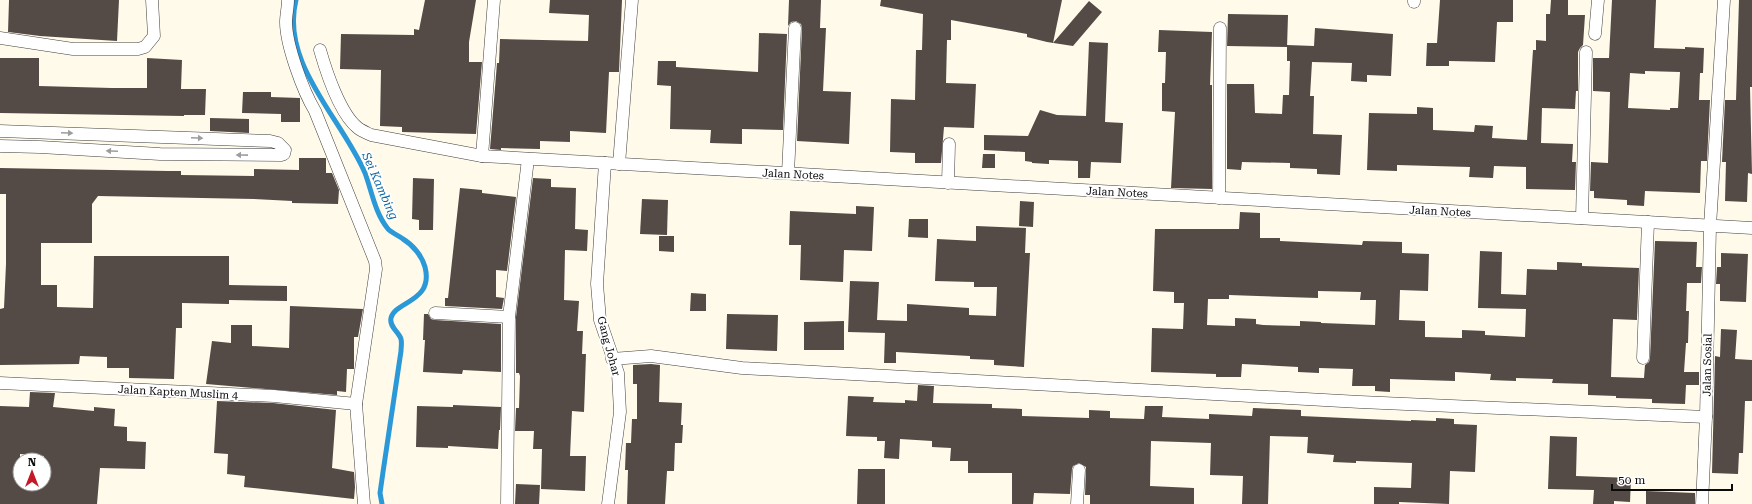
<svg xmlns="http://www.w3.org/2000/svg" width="1752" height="504" viewBox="0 0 1752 504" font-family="'Roboto Serif',serif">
<rect width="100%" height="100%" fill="#fffae9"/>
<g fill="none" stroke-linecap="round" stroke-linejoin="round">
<path stroke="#2b98d7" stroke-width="5" d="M296 0C280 63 342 119 365 173 372 192 375 213 388 229 392 233 399 236 403 239 413 245 422 256 425 267 434 302 395 301 391 318 389 327 399 332 401 339 402 343 401 348 401 351L383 472 380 493 382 504"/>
</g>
<g fill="#544b47" fill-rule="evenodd">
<path d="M9 0H119L117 41 40 36 8 32Z"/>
<path d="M425 0H476L469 42V62H482L476 134 402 132V127L380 126 381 70 340 69 341 34 414 35V29L419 30Z"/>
<path d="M550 0H622L619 72H609L606 133 570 131V142L540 141V149L501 148V150L490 149 497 63H499L500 39 588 41 589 15 549 13Z"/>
<path d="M789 0H821L820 28H826L823 91 851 92 849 144 797 141 802 28 801 24 796 21 791 22 788 26Z"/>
<path d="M881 0H1062L1053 43 1089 1 1102 12 1073 46 1047 42 1027 37V34L951 20V40H947L946 83 976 84 974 128 944 127 941 163H915V153L890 152 891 99 915 100 916 50H922L923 14 880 6Z"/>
<path d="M1440 0H1513V22H1497L1495 62 1449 61V66H1426L1427 43H1437Z"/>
<path d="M1551 0H1568V15H1585L1583 45 1580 48 1578 52V91H1576L1575 109 1542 108 1541 143 1573 144 1572 162H1576L1575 190 1526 189V167L1494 166 1493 178 1469 177 1470 167 1397 165V171L1367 170 1369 113 1417 114V107L1433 108V130L1474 132 1475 125 1493 126 1492 138 1527 140 1533 50H1536V40L1546 41V14H1550Z"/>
<path d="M1612 0H1656L1654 48 1685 49V47L1704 48 1703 73H1700L1699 100H1710L1707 161H1701L1700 193 1645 191 1644 206 1627 205V200L1594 198V191H1590L1591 162 1608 163 1610 92 1593 91V58H1609ZM1645 71 1680 72 1678 108H1670V110L1628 108 1630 73 1645 74Z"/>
<path d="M1739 0H1752V87H1750L1752 174 1748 173 1747 202 1725 201 1726 162H1722L1725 100H1736Z"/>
<path d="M1228 14 1288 15 1287 47 1227 46Z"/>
<path d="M1315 28 1393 34 1391 76 1367 75V82L1351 81 1352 63 1312 62 1310 96H1314L1313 134 1342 135 1340 175 1317 174V169L1290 168V163L1242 162 1241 170 1227 169V84H1254L1255 113 1282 114 1283 95H1289L1290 61H1287V45L1314 46Z"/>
<path d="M1159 30 1212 32 1210 85H1212V189L1171 188 1175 112 1162 111V83H1165L1166 52H1158Z"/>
<path d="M759 33 787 34 783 130 742 129V144L710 143 711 130 670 129 671 86 657 85 658 61H676V67L758 72Z"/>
<path d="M1089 42 1108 43 1105 122 1123 123 1121 163 1091 162 1090 178H1078V161L1049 160V164L1032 163V162L1025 161V152L984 150V135L1028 136 1040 110 1057 115 1086 116Z"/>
<path d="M0 58H39V86L112 88H147V58L182 60 181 89H206L205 115H184V116L0 113Z"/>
<path d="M243 92H271V97L300 98V122H281V114L242 113Z"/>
<path d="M210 118 249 119V133L210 131Z"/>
<path d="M983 154H995V168H982Z"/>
<path d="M299 158H326V173H332L339 190 338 204 292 203V201L254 199 98 196 92 204V243H41V285H57V307L93 308 94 256H229V285L287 286V301L229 300V304L182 303V328H176L174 379 129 378V368H107V357L80 356 79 364 0 365V309L4 308 6 264V194H0V168L168 171H181V175L254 176V169L299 170Z"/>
<path d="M413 178 434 179 433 230H419V220L412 219Z"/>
<path d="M533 178 551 179V187L576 188 575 229 588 230 587 251 565 250 564 300 579 301 577 331H583L582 354H586L584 412 572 411 570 456H586L585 491 541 489 542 449H533L534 431H515L516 408H519L520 376 519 373H516V317Z"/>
<path d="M460 188 482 190V193L516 197 507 271 496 270V297L504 298 502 309 445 306V298H448Z"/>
<path d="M642 199 668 200 667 235 640 234Z"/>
<path d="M1020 201 1034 202 1033 227 1019 226Z"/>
<path d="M856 206 874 207 872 251 844 250 843 282 800 280 801 245H789L790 211 856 214Z"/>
<path d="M1240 212 1260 213V238H1280V241L1362 245 1363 241 1402 242V253L1429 254 1428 291 1400 290 1399 320 1425 321V337L1462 338V330L1485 331V335L1525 337 1526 309 1478 308 1480 251 1502 252 1501 294 1526 295 1527 269 1557 270V262L1582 263V266L1639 268 1637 320 1613 319 1611 377 1644 378 1645 365 1649 362 1650 358 1655 241 1697 242 1696 267H1702L1701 283H1687L1686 311H1689L1688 343H1686L1684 372H1699V385H1686L1685 404 1652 403V399L1616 398V396L1588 395V384L1552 383 1553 379 1516 378V381L1490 380 1491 374 1455 372V381L1390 379V392L1375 391V386H1352L1353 369 1319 368V373L1298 372V367L1242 364 1241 377H1216V374L1151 372 1152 328 1183 329 1184 303H1174V292L1153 291 1155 229H1239ZM1318 291 1361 292 1360 300H1376L1375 325 1321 323V322L1300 321V326L1263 325 1256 324V319L1235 318V326L1207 325 1208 299H1229V295L1318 298Z"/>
<path d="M909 219H928V238L908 237Z"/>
<path d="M976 226 1026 228 1025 253H1030L1024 367 994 365V360L970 359V356L896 352V363H884L885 333 848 332 850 281 879 282 877 320 907 321V304L969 308V315L996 316 997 287H974V282L935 281 937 239 976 241Z"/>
<path d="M659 236H674V252L659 251Z"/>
<path d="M1721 253 1748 254 1746 302 1720 301V284H1716L1717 267H1721Z"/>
<path d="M691 293 706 294V311H690Z"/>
<path d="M290 306 363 309 358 337H354V369H347L346 392 337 391V395L206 384 212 341 231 343V325H252V346L289 348Z"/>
<path d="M424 314H428L431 319 435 320 501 324V372L463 370 462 374 423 372 425 340H423Z"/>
<path d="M727 314 778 315 777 351 726 349Z"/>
<path d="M844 321V350H804V322Z"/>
<path d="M1721 329 1737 330 1735 359 1752 360V401H1745L1743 453H1739L1738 474 1712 473 1715 356 1720 357Z"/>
<path d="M651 364 660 365 659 402 682 403 681 425H683L682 443H675L674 471H667L665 504H627L628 470H625L626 443H631L632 419H637V384H633V365Z"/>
<path d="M918 385 934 386 933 403 992 404V408L1022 409V416L1089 418V410L1110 411V418L1144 419 1145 406H1163L1162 417 1209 419V414L1252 416 1253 408 1301 410V416L1411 421V420L1436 421V418L1454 419V424L1477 425 1475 472 1450 471 1449 504 1399 502V504H1374V487L1411 488 1412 463 1356 461V463L1333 462 1334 455 1307 453 1308 437 1270 436 1268 504H1242L1243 476 1210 475 1211 443 1151 441 1150 486 1194 488V504H1090V495H1085L1086 467 1079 463 1073 466 1072 469 1070 494 1034 493 1033 504H1012V473H968V461H950L951 448 932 447V441L900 439 899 459 884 458 885 441H877V437L846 436 848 396 874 397 873 402 905 403V400L917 401Z"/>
<path d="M30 392 55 393 53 407 94 411V407L115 409 114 426 127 427V441L146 442 145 469 100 468 97 504H0V406L29 407ZM20 454 44 456V484H20Z"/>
<path d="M217 401 273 403 336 410 332 468 354 472 355 487 354 499 244 487 245 476 227 474 228 454 214 453Z"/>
<path d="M453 405 501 407 500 430H499L498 449 448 446V448L416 447 417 406 453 407Z"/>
<path d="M1550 436 1577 437 1576 476 1631 478 1630 502 1614 501V504H1593L1594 490 1548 489Z"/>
<path d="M858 469H885V504H857Z"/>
<path d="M516 484 540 485 539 504H515Z"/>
<path d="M1646 491 1695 493V504H1646Z"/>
</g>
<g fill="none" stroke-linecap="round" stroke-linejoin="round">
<defs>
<g id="minor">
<path d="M288 0C288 7 286 15 286 22 286 45 303 91 315 111L375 261 376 269 356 404 364 504"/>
<path d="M1414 0V2"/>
<path d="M1595 34 1598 0"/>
<path d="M0 38 73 49H138L145 47 154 36 152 0"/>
<path d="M320 50C326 71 340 114 358 128 362 131 367 133 371 135L482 156 1752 228"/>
<path d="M0 131 270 141 278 143 285 150 284 154 281 155 160 154 40 147 0 146"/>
<path d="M482 156 494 0"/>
<path d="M605 163 597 284 600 320 618 373 620 412 608 504"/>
<path d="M619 164 632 0"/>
<path d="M788 173 795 28"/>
<path d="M948 183 949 144"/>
<path d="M1219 198 1220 28"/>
<path d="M1582 218 1586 52"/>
<path d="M435 313 509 317"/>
<path d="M1643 358 1648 222"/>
<path d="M612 359 651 356 742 368 1360 402 1706 417"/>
<path d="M0 383 274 396 356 404"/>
<path d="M507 504 509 317 528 159"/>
<path d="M1077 504 1079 470"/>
<path d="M1702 504 1706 417 1710 226 1724 0"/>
</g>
</defs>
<use href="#minor" stroke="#3e3e3e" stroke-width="13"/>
<use href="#minor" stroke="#fff" stroke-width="12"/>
</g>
<defs><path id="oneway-solid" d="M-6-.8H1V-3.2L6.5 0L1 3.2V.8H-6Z"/></defs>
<g fill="#9d9d9d">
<use href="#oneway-solid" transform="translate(67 133) rotate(2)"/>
<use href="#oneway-solid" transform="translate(197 138) rotate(2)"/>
<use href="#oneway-solid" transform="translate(112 151) rotate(-177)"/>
<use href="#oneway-solid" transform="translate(242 155) rotate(-179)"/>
</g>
<g text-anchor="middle" stroke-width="4" stroke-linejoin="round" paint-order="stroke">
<g font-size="11" fill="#0b0b0b" stroke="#fff">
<text transform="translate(793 174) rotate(3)" y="4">Jalan Notes</text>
<text transform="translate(1117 192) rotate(3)" y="4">Jalan Notes</text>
<text transform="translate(1440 211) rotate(3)" y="4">Jalan Notes</text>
<text transform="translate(609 346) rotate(75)" y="4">Gang Johar</text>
<text transform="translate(1707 365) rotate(-89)" y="4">Jalan Sosial</text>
<text transform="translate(178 392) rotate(3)" y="4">Jalan Kapten Muslim 4</text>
</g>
<g font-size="12" font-style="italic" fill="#0c67a5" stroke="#fff">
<text transform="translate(380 186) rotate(66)" y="4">Sei Kambing</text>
</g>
</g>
<g transform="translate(32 472)"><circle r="19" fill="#ffffff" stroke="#9d9d9d"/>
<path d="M0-3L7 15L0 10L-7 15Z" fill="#c41927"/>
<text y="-6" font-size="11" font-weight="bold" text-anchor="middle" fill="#0b0b0b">N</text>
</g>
<path d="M1612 484v6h120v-6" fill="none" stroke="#0b0b0b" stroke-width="2"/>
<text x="1618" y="484" font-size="12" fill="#0b0b0b" stroke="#ffffff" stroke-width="3" paint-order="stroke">50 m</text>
</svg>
